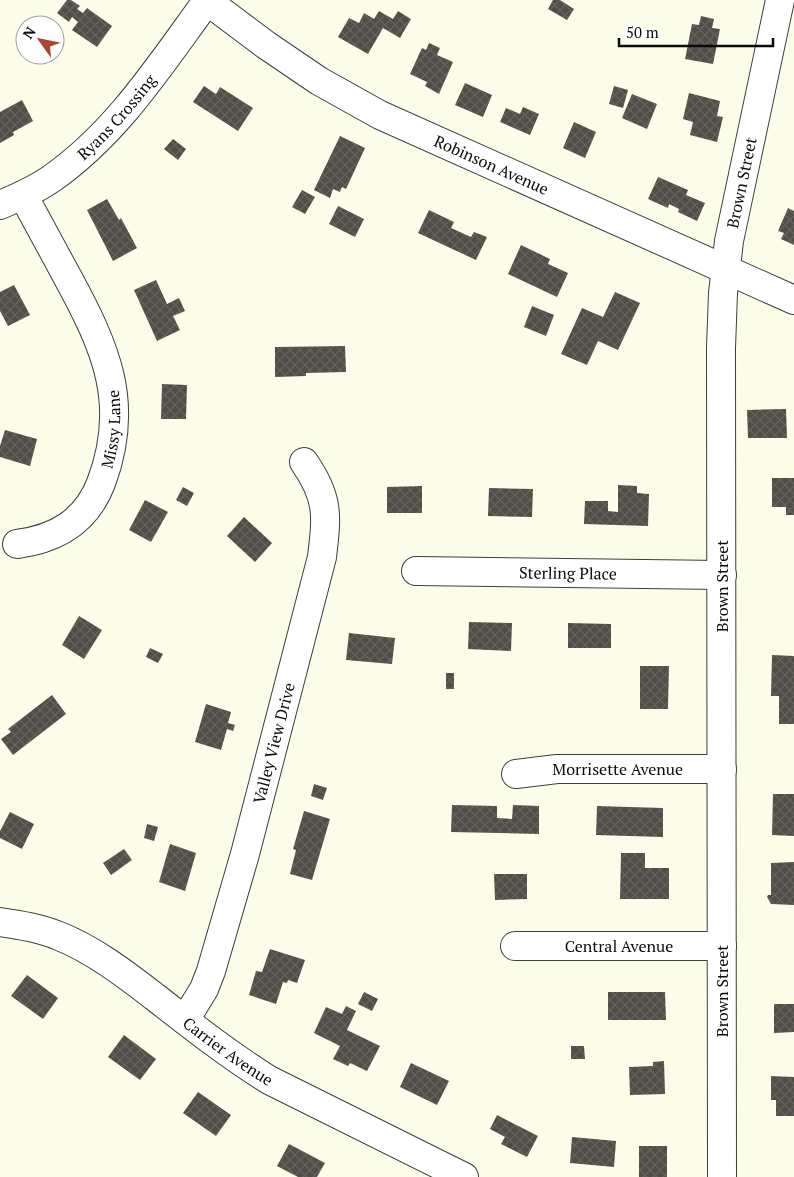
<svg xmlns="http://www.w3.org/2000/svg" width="794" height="1177" viewBox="0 0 794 1177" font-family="'PT Serif',serif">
<defs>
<pattern id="building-cross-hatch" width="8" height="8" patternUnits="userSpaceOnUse" patternTransform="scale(1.25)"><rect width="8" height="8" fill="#514e48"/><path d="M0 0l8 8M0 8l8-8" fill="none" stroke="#65635e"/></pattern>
</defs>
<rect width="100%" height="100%" fill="#fcfde9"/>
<g fill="url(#building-cross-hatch)">
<path d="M67 0H71L80 6 77 9 83 13 87 8 112 26 97 47 72 30 78 22 72 17 69 22 57 13Z"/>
<path d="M553 0H560L574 9 567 20 548 9Z"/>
<path d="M379 11 393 19 398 11 411 19 400 38 383 28 368 54 338 37 349 18 359 23 364 13 374 19Z"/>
<path d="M701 16 714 19 712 28 720 29 713 64 685 59 692 24 699 25Z"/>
<path d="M429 43 440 48 437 55 453 62 439 94 425 86 427 82 410 74 422 48 426 50Z"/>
<path d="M465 83 492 95 483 117 455 105Z"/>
<path d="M204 86 216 94 220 87 253 108 238 131 193 102Z"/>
<path d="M614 86 628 90 623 108 609 104Z"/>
<path d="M689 93 720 101 717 116 723 117 717 142 690 135 693 122 683 119Z"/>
<path d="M632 94 657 104 647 129 622 118Z"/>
<path d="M22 100 33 121 13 132 14 135 0 143V112Z"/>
<path d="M523 107 539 114 530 135 500 122 506 108 520 114Z"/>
<path d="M574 122 596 132 585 158 563 148Z"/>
<path d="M340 136 365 148 346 189 342 187 340 192 333 189 330 198 314 190Z"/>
<path d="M173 139 186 149 178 160 164 149Z"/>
<path d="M658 177 688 190 686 195 705 203 697 221 678 212 679 209 669 204 668 208 648 199Z"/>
<path d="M302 190 315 197 305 214 292 207Z"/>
<path d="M107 199 119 220 121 218 137 248 113 261 87 210Z"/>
<path d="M338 206 364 219 355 237 329 224Z"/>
<path d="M788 208 794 211V245L781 239 784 233 778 231Z"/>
<path d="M429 210 454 222 451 228 471 237 474 232 487 237 476 260 418 233Z"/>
<path d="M521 245 550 259 548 264 568 273 557 297 508 274Z"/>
<path d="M156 280 167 304 179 298 185 311 173 316 180 330 157 341 134 290Z"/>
<path d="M14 285 30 315 8 326 0 311V292Z"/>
<path d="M615 292 640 303 618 350 598 341 587 365 561 354 582 308 603 317Z"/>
<path d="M532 306 554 315 546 336 524 327Z"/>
<path d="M345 346 346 372 306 373V376L275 377V347Z"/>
<path d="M162 384 187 385 186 419H161Z"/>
<path d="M786 409 787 438H748L747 410Z"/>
<path d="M5 430 37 439 30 466 0 457V446Z"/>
<path d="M772 478H794V515H786V507H772Z"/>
<path d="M618 485 637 486V493L649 494 648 526 584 524 585 501H608V511L618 512Z"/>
<path d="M422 486V513H387V487Z"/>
<path d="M183 487 194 493 187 506 176 500Z"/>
<path d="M489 488 533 489 532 517 488 516Z"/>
<path d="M145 500 168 512 151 542 129 530Z"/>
<path d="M244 517 272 543 255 562 227 536Z"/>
<path d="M79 616 102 630 84 659 62 645Z"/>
<path d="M469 622 512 623 511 651 468 649Z"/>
<path d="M568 623 611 624V648H568Z"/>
<path d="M349 633 395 638 392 664 346 660Z"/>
<path d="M150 648 163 654 158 663 146 657Z"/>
<path d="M772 655 794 656V724H779V696H771Z"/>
<path d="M640 666H669L668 709H640Z"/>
<rect x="446" y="673" width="8" height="16"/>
<path d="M52 695 66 714 13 755 1 739 11 732 8 729Z"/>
<path d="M206 704 231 712 228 723 235 725 233 731 227 729 221 750 195 742Z"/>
<path d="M314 784 327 788 323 800 311 796Z"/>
<path d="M773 794H794V836L772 835Z"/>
<path d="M452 805 497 806V818L512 819 513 805 539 806V834L451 832Z"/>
<path d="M597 806 663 808V837L596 835Z"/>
<path d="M304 811 330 819 312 880 290 874 296 850 293 849Z"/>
<path d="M10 812 34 824 22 849 0 838V831Z"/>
<path d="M147 824 158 827 154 841 144 838Z"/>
<path d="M170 844 196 853 185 891 159 882Z"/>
<path d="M124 849 132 860 111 875 103 863Z"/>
<path d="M621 853H645V868H669V899H620Z"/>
<path d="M794 862V905L771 904 767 897 768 895H771V863Z"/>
<path d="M494 874H527V899L495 900Z"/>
<path d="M270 949 305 960 297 983 288 980 287 983 283 982 276 1004 249 995 256 971 262 972Z"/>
<path d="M27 975 58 998 43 1019 11 996Z"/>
<path d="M364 992 378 999 372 1011 358 1004Z"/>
<path d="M608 992H665L666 1020H608Z"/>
<path d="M774 1004H794V1032L774 1033Z"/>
<path d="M346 1006 356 1011 347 1030 380 1046 367 1071 350 1063 348 1066 333 1059 340 1046 314 1033 326 1007 342 1014Z"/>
<path d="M124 1035 156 1059 140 1080 108 1057Z"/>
<path d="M571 1046H584L585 1059H571Z"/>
<path d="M664 1061 665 1094 630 1095 629 1067 653 1066V1062Z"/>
<path d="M411 1063 449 1081 437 1105 400 1087Z"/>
<path d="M771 1076 794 1077V1116H776V1100H771Z"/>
<path d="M198 1092 231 1115 216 1136 183 1113Z"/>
<path d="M497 1115 538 1136 527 1157 501 1144 505 1137 490 1129Z"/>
<path d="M572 1137 616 1141 614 1167 570 1163Z"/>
<path d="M289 1144 325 1163 317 1177H298L277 1166Z"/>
<rect x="639" y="1146" width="28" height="31"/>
</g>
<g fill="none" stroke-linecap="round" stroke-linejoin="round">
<defs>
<g id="minor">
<path id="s1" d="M206 0 266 45 319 81 380 115 794 300"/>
<path id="s2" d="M0 205C17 198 35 190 51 179 117 133 160 65 207 1"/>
<path id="s3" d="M17 544C56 539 86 522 101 483 131 404 106 348 68 278 53 250 38 223 23 195"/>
<path id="s4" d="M416 571 722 575"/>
<path id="s5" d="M516 774 557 769H722"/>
<path id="s6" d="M0 922C20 925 40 928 59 936 94 950 125 974 155 997 192 1026 229 1055 269 1080L464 1177"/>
<path id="s7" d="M515 946H722"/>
<path id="s8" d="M185 1020 204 989 211 971 245 854 322 557C327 515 329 498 304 462"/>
<path id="s9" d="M722 1177 721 348 723 293 729 241 780 0"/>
</g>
</defs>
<use href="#minor" stroke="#3d3d3d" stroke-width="30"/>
<use href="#minor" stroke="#fff" stroke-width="28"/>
</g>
<g text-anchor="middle" stroke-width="5" stroke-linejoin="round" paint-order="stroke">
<g font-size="16" fill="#0a0a0a" stroke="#fff">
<text dy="6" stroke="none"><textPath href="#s2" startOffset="148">Ryans Crossing</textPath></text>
<text dy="6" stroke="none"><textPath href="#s1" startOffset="331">Robinson Avenue</textPath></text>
<text dy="6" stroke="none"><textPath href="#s9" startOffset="996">Brown Street</textPath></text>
<text dy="6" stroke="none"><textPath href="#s3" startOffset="165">Missy Lane</textPath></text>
<text dy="6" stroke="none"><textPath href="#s4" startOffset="152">Sterling Place</textPath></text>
<text transform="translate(722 586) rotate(-90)" y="6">Brown Street</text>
<text dy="6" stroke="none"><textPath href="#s8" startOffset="292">Valley View Drive</textPath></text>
<text dy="6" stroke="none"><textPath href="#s5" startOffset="102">Morrisette Avenue</textPath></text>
<text dy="6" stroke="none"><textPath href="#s7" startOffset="104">Central Avenue</textPath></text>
<text transform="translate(722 991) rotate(-90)" y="6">Brown Street</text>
<text dy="6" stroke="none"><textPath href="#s6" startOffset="266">Carrier Avenue</textPath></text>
</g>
</g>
<g transform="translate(40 40) rotate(303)"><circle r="24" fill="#ffffff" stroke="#9d9d9d"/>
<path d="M0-4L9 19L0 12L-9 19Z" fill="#aa4732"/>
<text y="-8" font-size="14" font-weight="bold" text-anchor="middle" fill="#0a0a0a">N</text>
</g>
<path d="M619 38v8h154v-8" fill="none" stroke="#0a0a0a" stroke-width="2.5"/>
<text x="626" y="38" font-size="15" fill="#0a0a0a" stroke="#ffffff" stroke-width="4" paint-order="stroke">50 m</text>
</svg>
